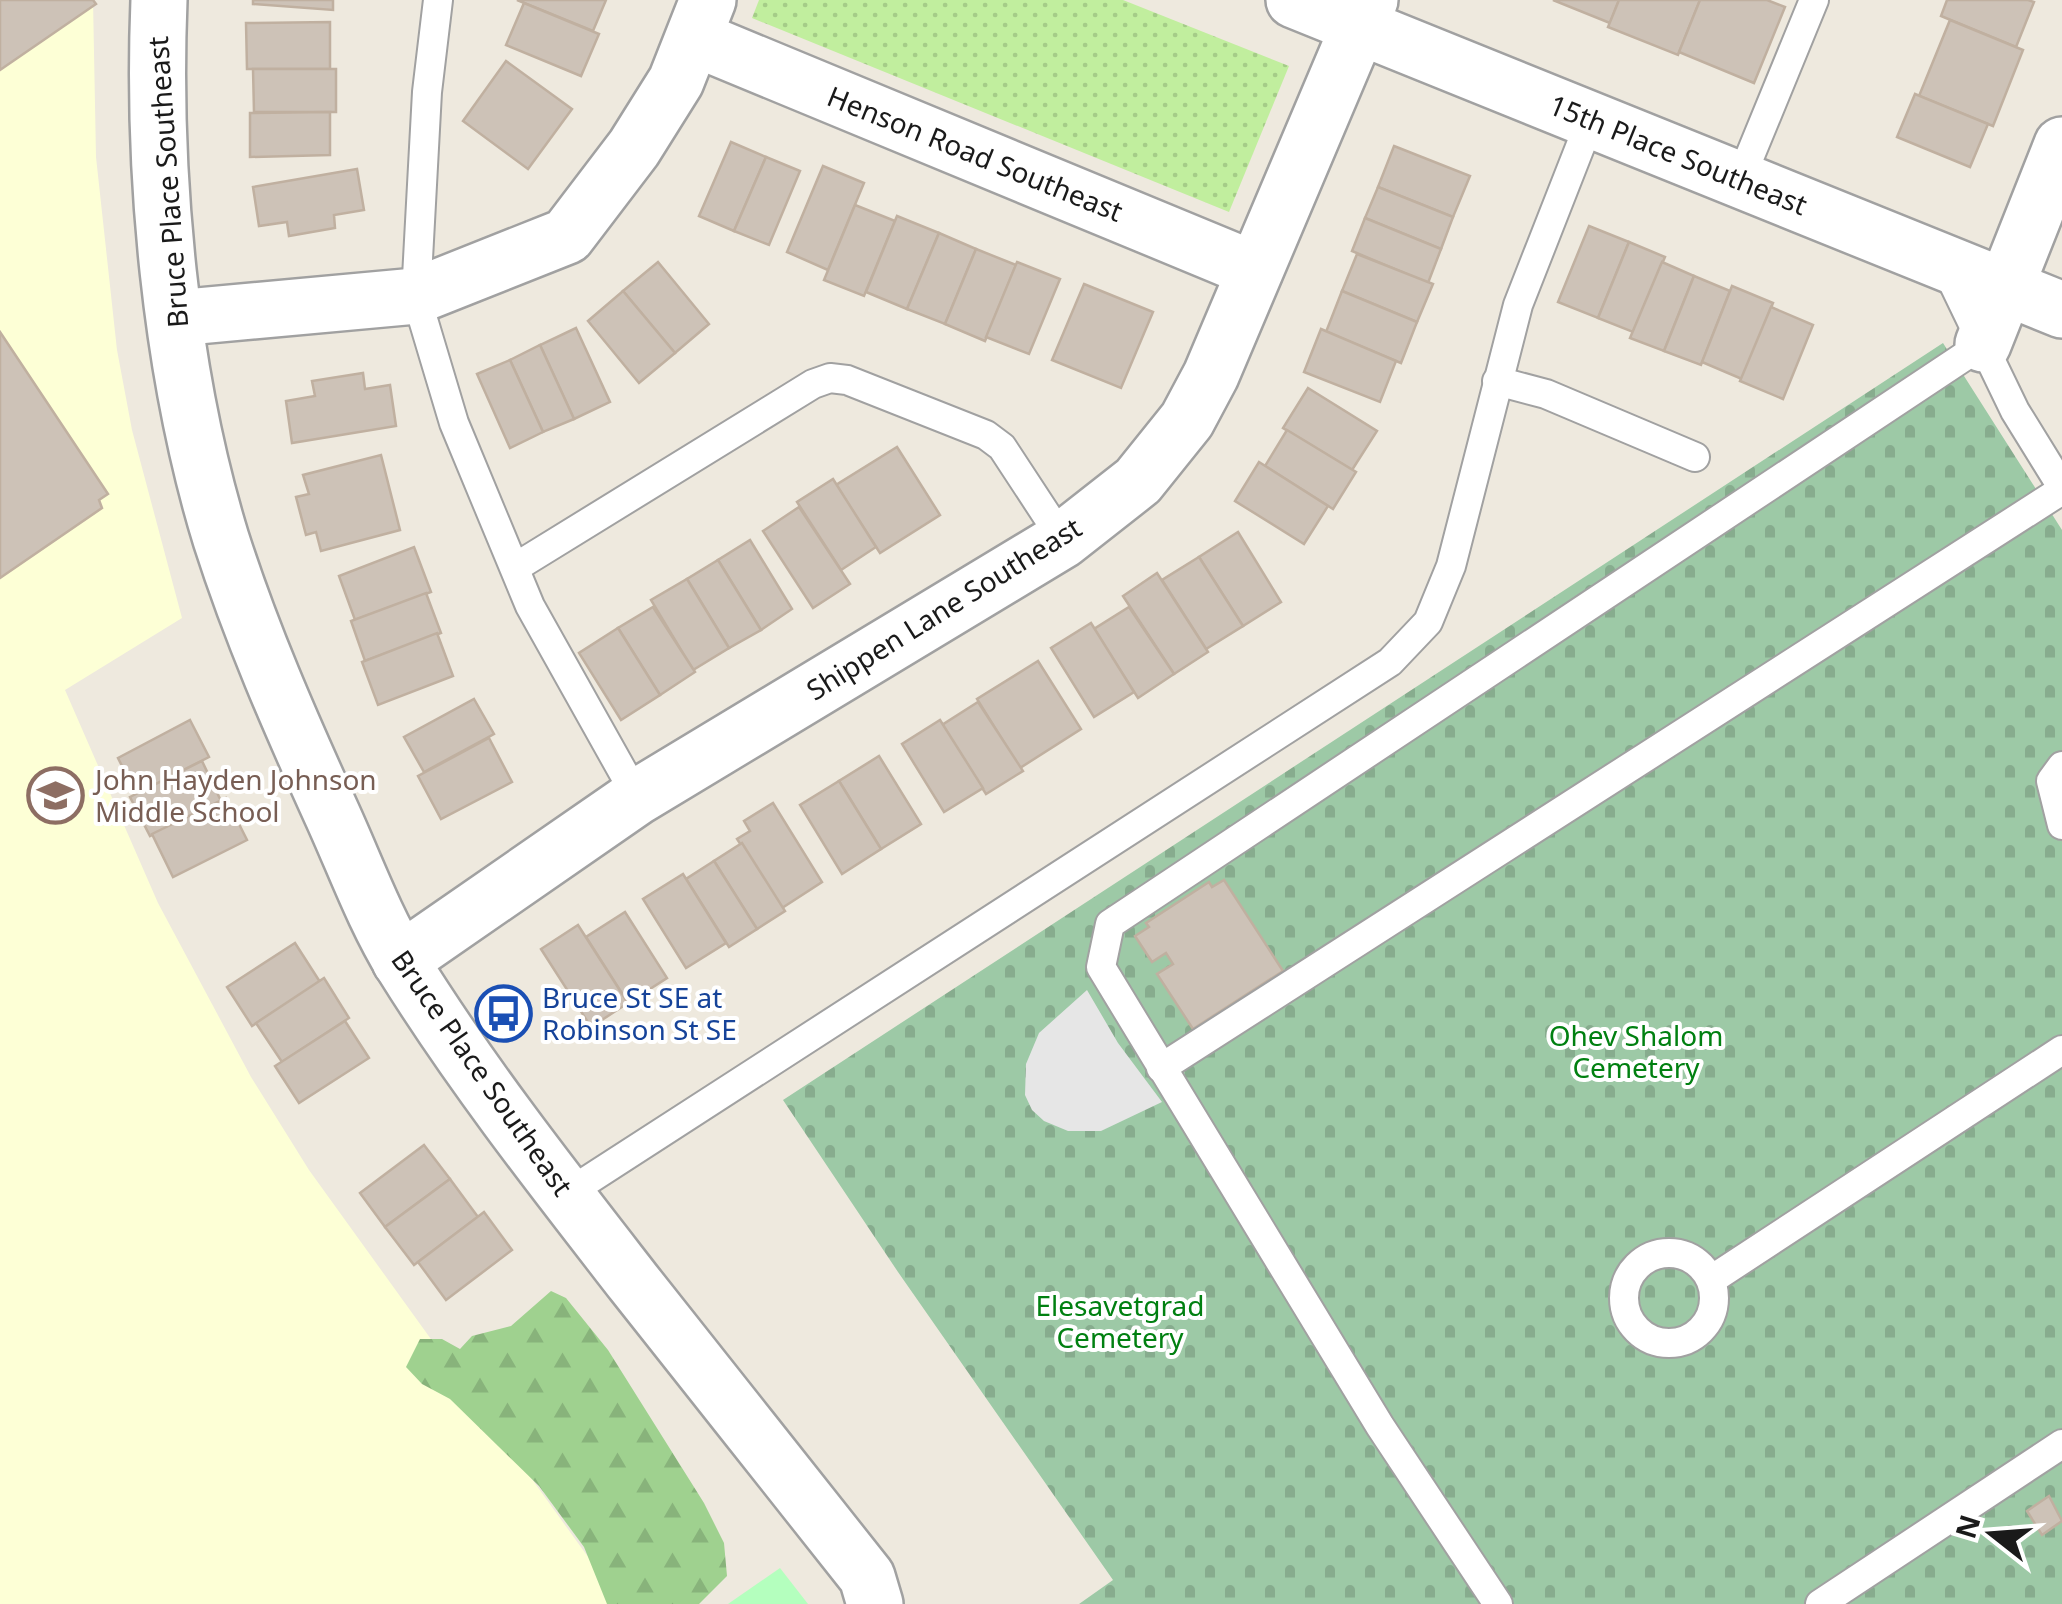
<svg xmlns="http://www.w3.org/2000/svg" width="2062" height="1604" viewBox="0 0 2062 1604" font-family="'Noto Sans',sans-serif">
<defs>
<pattern id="grass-dots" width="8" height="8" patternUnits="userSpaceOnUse" patternTransform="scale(2.5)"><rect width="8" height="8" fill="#c1ee9e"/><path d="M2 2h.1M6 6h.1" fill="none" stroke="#a5cc88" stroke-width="1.8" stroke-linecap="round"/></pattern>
<pattern id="forest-firs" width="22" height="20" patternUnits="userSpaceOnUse" patternTransform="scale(2.5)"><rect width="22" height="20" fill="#9fd18f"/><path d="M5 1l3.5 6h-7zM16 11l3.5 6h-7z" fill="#88b37b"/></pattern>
<pattern id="cemetery-stones" width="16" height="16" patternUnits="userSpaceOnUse" patternTransform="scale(2.5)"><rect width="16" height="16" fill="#9dc9a6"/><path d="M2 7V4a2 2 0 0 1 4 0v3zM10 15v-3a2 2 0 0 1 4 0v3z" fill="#87ac8e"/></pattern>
</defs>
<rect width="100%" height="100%" fill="#eee9de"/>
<path fill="#fdffd6" d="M0 0H93L96 157 117 350 132 430 182 618 65 690 158 903 251 1077 309 1170 622 1604H0Z"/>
<path fill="url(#grass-dots)" d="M759 0H1123L1289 66 1229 212 752 18Z"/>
<path fill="url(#forest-firs)" d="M551 1291 566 1298 608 1350 704 1503 724 1543 727 1576 699 1604H607L584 1547 539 1486 450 1399 422 1384 406 1367 420 1339H442L460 1349 472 1336 511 1326Z"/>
<path fill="url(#cemetery-stones)" d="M1943 343 2062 530V1604H1079L1113 1580 898 1272 783 1100Z"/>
<path fill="#b4ffbe" d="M780 1568 808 1604H728Z"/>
<path fill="#e6e6e6" d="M1087 990 1118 1043 1162 1102 1101 1131H1068L1044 1121 1032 1110 1025 1095 1026 1064 1039 1033Z"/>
<g fill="#cdc2b7" stroke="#c0b0a0" stroke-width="2.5">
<path d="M0 0H93L96 4 0 70Z"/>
<path d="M253 0H333V10L253 4Z"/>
<path d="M517 0H606L593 31Z"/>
<path d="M1553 0H1619L1610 23Z"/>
<path d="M1619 0H1700L1678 55 1608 27Z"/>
<path d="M1700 0H1767L1785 7 1754 83 1679 52Z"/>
<path d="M1947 0H2028L2034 2 2016 47 1941 16Z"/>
<path d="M524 3 599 34 581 76 506 45Z"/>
<path d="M1950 20 2023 50 1993 126 1919 96Z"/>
<path d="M330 22V69H247L246 23Z"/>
<path d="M506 61 572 109 528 169 463 121Z"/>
<path d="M253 69H336V112H254Z"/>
<path d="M1915 94 1988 124 1970 167 1897 137Z"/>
<path d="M330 112V155L250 157V113Z"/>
<path d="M731 142 766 157 734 231 699 216Z"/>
<path d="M1394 146 1470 176 1453 217 1378 187Z"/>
<path d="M766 157 800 171 769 245 734 231Z"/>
<path d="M823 166 864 183 828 270 787 252Z"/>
<path d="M357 169 364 210 334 215 335 228 289 236 287 222 259 226 253 187Z"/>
<path d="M1378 187 1453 217 1441 249 1365 218Z"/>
<path d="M855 205 895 221 864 296 824 280Z"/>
<path d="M897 216 939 233 907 309 866 292Z"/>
<path d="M1365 218 1441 249 1428 283 1352 251Z"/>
<path d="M1589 226 1629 242 1598 318 1558 302Z"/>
<path d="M939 233 976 249 945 324 907 309Z"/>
<path d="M1629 242 1665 257 1633 332 1598 318Z"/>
<path d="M976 249 1016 265 985 341 945 324Z"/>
<path d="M1357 254 1433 284 1417 322 1342 291Z"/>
<path d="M658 262 709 324 675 353 623 291Z"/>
<path d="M1017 262 1060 279 1029 354 986 337Z"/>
<path d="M1662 262 1694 276 1664 351 1630 338Z"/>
<path d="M1694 276 1730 291 1701 365 1664 351Z"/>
<path d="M1084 284 1153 312 1121 388 1052 360Z"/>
<path d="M1732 286 1773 303 1742 379 1702 362Z"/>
<path d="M623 291 675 353 639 383 588 321Z"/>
<path d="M1342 291 1417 322 1401 363 1326 332Z"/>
<path d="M1771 307 1813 325 1783 399 1740 381Z"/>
<path d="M576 328 610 402 574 419 540 345Z"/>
<path d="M1321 329 1396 361 1380 402 1304 372Z"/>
<path d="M0 332 108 494 99 500 102 508 0 578Z"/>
<path d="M540 345 574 419 543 432 510 360Z"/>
<path d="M510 360 543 432 510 448 477 374Z"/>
<path d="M363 373 365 389 390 385 396 426 292 443 286 401 315 396 312 381Z"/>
<path d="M1308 388 1377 431 1352 470 1283 428Z"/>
<path d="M1287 430 1356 472 1333 509 1265 466Z"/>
<path d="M897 447 940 515 880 553 836 485Z"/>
<path d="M381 455 400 530 321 551 316 532 306 535 296 497 309 494 303 475Z"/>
<path d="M1259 462 1328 506 1304 544 1235 501Z"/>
<path d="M833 479 876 547 841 570 797 502Z"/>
<path d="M799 507 850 584 813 608 763 531Z"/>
<path d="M1238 532 1281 602 1243 626 1199 557Z"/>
<path d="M750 540 792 609 761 630 718 560Z"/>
<path d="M414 547 431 592 355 620 339 576Z"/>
<path d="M1199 557 1243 626 1206 649 1162 580Z"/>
<path d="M718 560 761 630 729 648 687 579Z"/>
<path d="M1157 573 1208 652 1174 674 1123 596Z"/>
<path d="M687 579 729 648 693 670 651 600Z"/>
<path d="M426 593 441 633 365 661 351 621Z"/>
<path d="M653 607 695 672 660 695 618 628Z"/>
<path d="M1129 607 1174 674 1138 698 1094 629Z"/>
<path d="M1091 623 1134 692 1094 717 1051 648Z"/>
<path d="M618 628 660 695 621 720 579 653Z"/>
<path d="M437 633 453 676 378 705 362 662Z"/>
<path d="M1038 661 1081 729 1020 768 977 699Z"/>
<path d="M474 699 494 734 424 772 404 737Z"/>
<path d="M978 702 1023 771 986 794 942 725Z"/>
<path d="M190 720 209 757 136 794 118 758Z"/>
<path d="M940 720 983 788 944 812 902 744Z"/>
<path d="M489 738 512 782 441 819 418 776Z"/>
<path d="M879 756 921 824 881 849 839 781Z"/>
<path d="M202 761 221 801 150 836 130 797Z"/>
<path d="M839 781 881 849 842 874 800 805Z"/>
<path d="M226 798 247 840 173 877 152 834Z"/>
<path d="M773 803 822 882 782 908 737 839 750 831 744 821Z"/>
<path d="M742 843 785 911 757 929 714 861Z"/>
<path d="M714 861 757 929 729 947 686 879Z"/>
<path d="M683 874 726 943 686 968 643 899Z"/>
<path d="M1224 880 1283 971 1193 1029 1157 974 1173 964 1166 953 1152 962 1135 936 1149 927 1146 923 1209 882 1212 887Z"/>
<path d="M625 912 667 978 628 1003 586 937Z"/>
<path d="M578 925 628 1003 591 1027 541 949Z"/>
<path d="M295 943 320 982 252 1026 227 987Z"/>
<path d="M324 978 349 1018 282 1062 256 1023Z"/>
<path d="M345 1021 369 1058 299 1103 275 1066Z"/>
<path d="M424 1145 450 1179 385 1227 360 1193Z"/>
<path d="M450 1179 478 1217 414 1265 385 1227Z"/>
<path d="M484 1212 512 1250 446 1300 418 1262Z"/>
<path d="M2049 1496 2062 1521 2042 1535 2027 1511Z"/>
</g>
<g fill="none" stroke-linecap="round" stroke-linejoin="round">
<defs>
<g id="service">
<path d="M438 0 427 92 416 296 454 423 530 606 637 797"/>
<path d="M1740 180 1814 0"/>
<path d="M1946 268 2015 411 2062 487"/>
<path d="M1497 381 1546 394 1695 457"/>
<path d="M516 567 813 384 830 378 847 380 986 435 1002 447 1063 540"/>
<path d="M2062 766 2051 781 2062 825"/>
<path d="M1161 1068 2062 490"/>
<path d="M565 1195 1390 662 1428 622 1451 566 1518 305 1591 119"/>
<circle cx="1669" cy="1298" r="45"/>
<path d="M1711 1280 2062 1050"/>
<path d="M1498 1604 1380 1426 1101 967 1110 924 1983 344"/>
<path d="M1820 1604 2062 1444"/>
</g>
<g id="minor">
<path d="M159 0C152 173 170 373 221 539 251 633 290 722 331 812 354 862 374 918 403 965 472 1076 554 1180 634 1283 712 1381 789 1479 867 1577L875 1604"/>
<path d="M1294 0 2062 310"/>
<path d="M694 38 1255 270"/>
<path d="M176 318 416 296 567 236 634 148 676 81 708 0"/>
<path d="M1983 344 2062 145"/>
<path d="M400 961 637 797 1063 540 1138 481 1187 420 1211 375 1370 0"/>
</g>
</defs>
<use href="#service" stroke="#a1a1a1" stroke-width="32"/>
<use href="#minor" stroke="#a1a1a1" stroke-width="60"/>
<use href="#service" stroke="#fff" stroke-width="28"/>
<use href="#minor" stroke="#fff" stroke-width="55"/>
</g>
<defs>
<symbol id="school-ring" viewBox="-11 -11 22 22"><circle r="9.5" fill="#fff" stroke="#8d6e63" stroke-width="1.5"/><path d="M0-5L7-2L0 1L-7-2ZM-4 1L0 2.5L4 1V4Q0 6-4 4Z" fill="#8d6e63"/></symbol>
<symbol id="bus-ring" viewBox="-11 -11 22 22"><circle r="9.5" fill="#fff" stroke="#1a4fb4" stroke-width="1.5"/><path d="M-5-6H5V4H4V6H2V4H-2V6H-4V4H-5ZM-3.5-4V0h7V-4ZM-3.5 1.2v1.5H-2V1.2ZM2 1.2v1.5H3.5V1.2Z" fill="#1a4fb4"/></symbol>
</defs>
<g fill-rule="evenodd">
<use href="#school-ring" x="24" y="764" width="63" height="63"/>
<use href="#bus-ring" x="472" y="982" width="63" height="63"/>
</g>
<g text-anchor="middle" stroke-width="8" stroke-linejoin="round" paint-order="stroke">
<g font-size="28" fill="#1a1a1a" stroke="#fff">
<text transform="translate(975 154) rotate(22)" y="10">Henson Road Southeast</text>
<text transform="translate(1678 155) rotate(22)" y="10">15th Place Southeast</text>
<text transform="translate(168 182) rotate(-94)" y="10">Bruce Place Southeast</text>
<text transform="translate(944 609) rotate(-32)" y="10">Shippen Lane Southeast</text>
<text transform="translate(482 1073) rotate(55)" y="10">Bruce Place Southeast</text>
</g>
<g font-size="28" fill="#785e54" stroke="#fff" text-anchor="start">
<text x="95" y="790">John Hayden Johnson<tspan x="95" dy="32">Middle School</tspan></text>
</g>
<g font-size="28" fill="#164399" stroke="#fff" text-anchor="start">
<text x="542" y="1008">Bruce St SE at<tspan x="542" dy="32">Robinson St SE</tspan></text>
</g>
<g font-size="28" fill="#018011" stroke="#fff">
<text x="1636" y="1046">Ohev Shalom<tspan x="1636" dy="32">Cemetery</tspan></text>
<text x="1120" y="1316">Elesavetgrad<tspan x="1120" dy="32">Cemetery</tspan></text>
</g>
</g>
<g transform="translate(1992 1534) rotate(287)" stroke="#ffffff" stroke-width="8" paint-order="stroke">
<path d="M0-8L18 38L0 25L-18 38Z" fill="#1a1a1a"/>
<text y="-15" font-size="28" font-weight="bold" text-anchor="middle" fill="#1a1a1a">N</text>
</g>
</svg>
